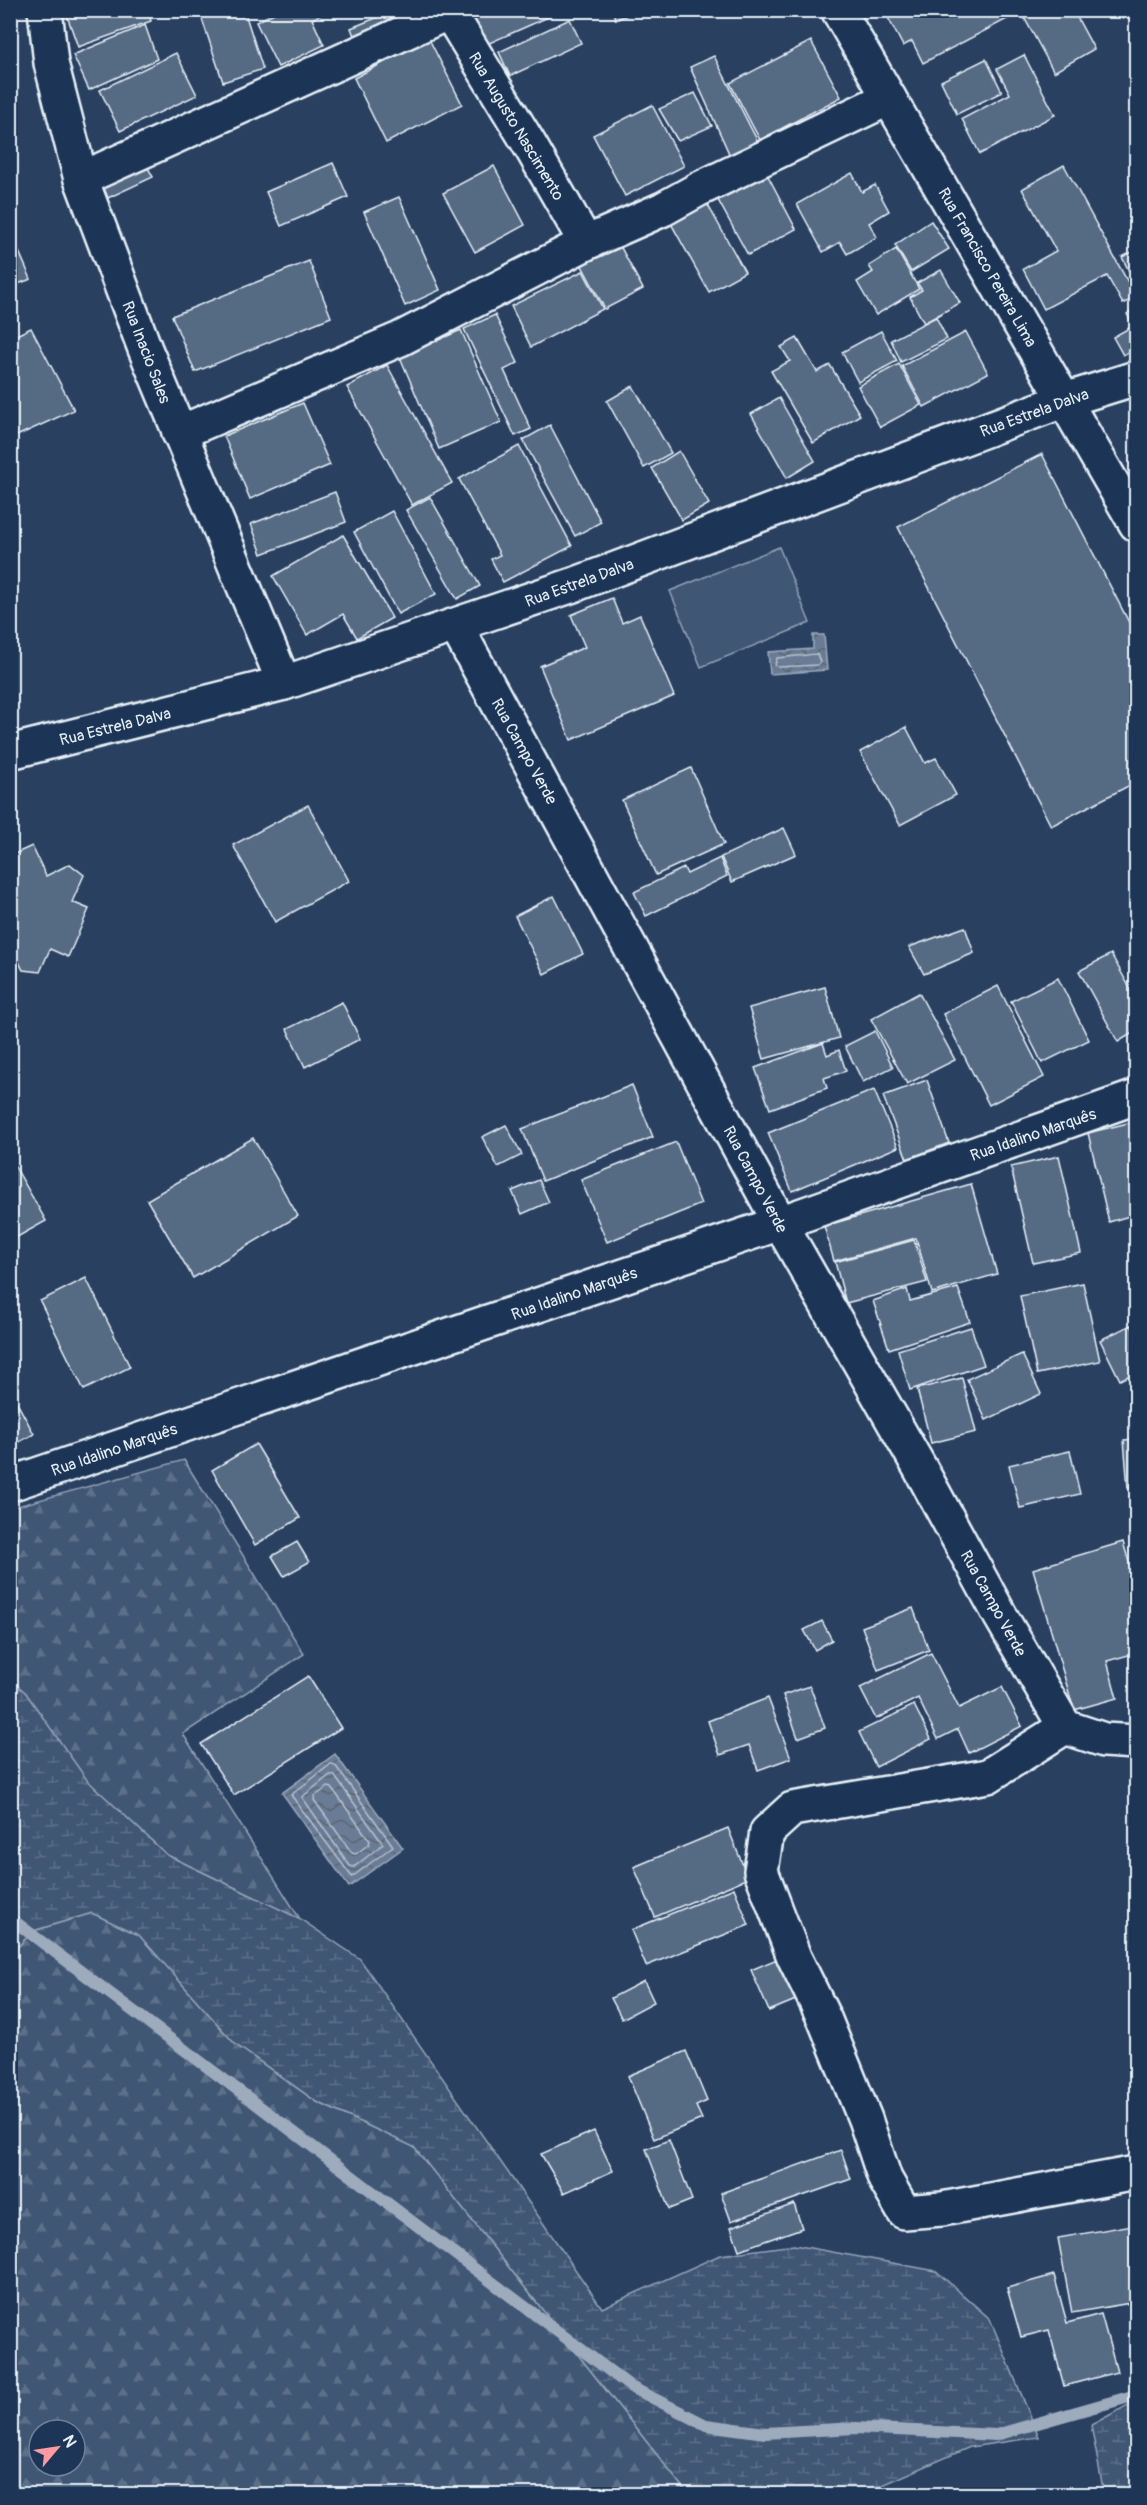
<svg xmlns="http://www.w3.org/2000/svg" width="1147" height="2505" viewBox="0 0 1147 2505" font-family="Pangolin,sans-serif">
<defs>
<pattern id="forest-firs" width="22" height="20" patternUnits="userSpaceOnUse" patternTransform="scale(1.5)"><rect width="22" height="20" fill="#415774"/><path d="M5 1l3.5 6h-7zM16 11l3.5 6h-7z" fill="#5c7089"/></pattern>
<pattern id="wetland-marsh" width="20" height="14" patternUnits="userSpaceOnUse" patternTransform="scale(1.5)"><rect width="20" height="14" fill="#415774"/><path d="M1 5h8M5 5V1M11 12h8M15 12V8" fill="none" stroke="#5c7089"/></pattern>
<pattern id="water-waves" width="16" height="10" patternUnits="userSpaceOnUse" patternTransform="scale(1.5)"><rect width="16" height="10" fill="#6b7c95"/><path d="M0 5q4-4 8 0t8 0" fill="none" stroke="#5a6573"/></pattern>
</defs>
<rect width="100%" height="100%" fill="#294061"/>
<filter id="ink" filterUnits="userSpaceOnUse"><feTurbulence type="fractalNoise" baseFrequency=".0167" numOctaves="2"/><feDisplacementMap in="SourceGraphic" scale="12" xChannelSelector="R" yChannelSelector="G"/><feConvolveMatrix kernelMatrix="1 2 1 2 8 2 1 2 1" color-interpolation-filters="sRGB"/></filter>
<g filter="url(#ink)">
<g fill="url(#forest-firs)" stroke="#94a4b6" stroke-width="1.5" fill-rule="evenodd">
<path d="M184 1460 304 1654 183 1734 300 1919 167 1855 87 1781 25 1692 11 1680 10 1508Z"/>
<path d="M92 1913 139 1935 235 2044 317 2102 414 2147 688 2494H11V1954L33 1931ZM39 2430H75V2466H39Z"/>
</g>
<g fill="url(#wetland-marsh)" stroke="#94a4b6" stroke-width="1.5">
<path d="M10 1681 25 1692 87 1780 167 1855 300 1919 360 1959 602 2308 720 2255 794 2245 936 2271 990 2319 1039 2437 970 2447 862 2494H688L414 2147 317 2102 235 2044 139 1935 92 1913 33 1931 11 1954Z"/>
<path d="M1136 2401V2494H1104L1091 2425Z"/>
</g>
<path fill="#415774" stroke="#94a4b6" stroke-width="1.5" d="M779 547 810 623 701 667 670 591Z"/>
<g fill="url(#water-waves)" stroke="#9dabbd" stroke-width="1.5">
<path d="M813 635H824L827 670 770 674 768 652 813 649Z"/>
<path d="M335 1754 403 1848 349 1887 282 1793Z"/>
</g>
<g fill="none" stroke-linecap="round" stroke-linejoin="round">
<g stroke="#b6c2d0" stroke-width="1.5">
<path d="M817 654 820 662 818 665 778 667 775 665 777 658Z"/>
<path d="M331 1764 335 1765 393 1846 352 1877 291 1795Z"/>
<path d="M330 1775H334L383 1844 354 1867 350 1866 302 1797Z"/>
<path d="M328 1787 332 1788 370 1841 369 1844 356 1854 352 1853 314 1800 315 1796Z"/>
</g>
<path stroke="#9dabbd" stroke-width="12" d="M10 1918 631 2387 706 2425 765 2433 856 2428 996 2435 1136 2395"/>
</g>
<g fill="#556a83" stroke="#e8f1f8" stroke-width="1.5">
<path d="M65 10H148L151 21 78 47Z"/>
<path d="M199 10H244L263 69 223 82Z"/>
<path d="M280 10H331L312 19 324 45 278 67 256 22Z"/>
<path d="M396 10H427L357 44 351 28Z"/>
<path d="M479 10H564L478 48 464 17Z"/>
<path d="M612 10H638L616 20Z"/>
<path d="M884 10H1010L1013 16 923 63 912 41 903 46Z"/>
<path d="M1020 10H1073L1094 49 1054 72Z"/>
<path d="M570 19 581 43 510 76 499 52Z"/>
<path d="M145 25 157 59 89 90 73 55Z"/>
<path d="M429 39 462 104 386 143 354 78Z"/>
<path d="M811 41 841 97 760 140 730 83Z"/>
<path d="M176 53 197 95 120 131 100 90Z"/>
<path d="M1024 55 1055 115 980 154 962 119 1010 94 997 69Z"/>
<path d="M714 56 760 146 732 160 690 67Z"/>
<path d="M986 59 1002 92 957 114 941 81Z"/>
<path d="M695 93 712 126 678 141 659 109Z"/>
<path d="M652 105 684 166 625 196 593 135Z"/>
<path d="M141 155 153 177 108 198 98 174Z"/>
<path d="M333 163 348 197 281 226 266 192Z"/>
<path d="M1064 165 1136 297 1123 304 1107 276 1044 309 1023 269 1056 251 1022 189Z"/>
<path d="M494 166 525 225 475 252 443 193Z"/>
<path d="M852 173 862 192 875 185 889 211 869 223 877 237 847 254 840 242 823 252 797 204Z"/>
<path d="M767 174 796 229 748 255 718 200Z"/>
<path d="M699 189 745 272 709 292 663 209Z"/>
<path d="M399 197 440 290 405 306 364 212Z"/>
<path d="M931 221 949 249 911 272 895 245Z"/>
<path d="M10 231 31 279 10 287Z"/>
<path d="M618 242 643 289 605 309 580 262Z"/>
<path d="M896 249 919 289 876 315 857 282 873 272 869 266Z"/>
<path d="M1136 250V285L1122 257Z"/>
<path d="M309 261 331 317 195 372 172 316Z"/>
<path d="M941 270 960 303 924 323 910 297 922 290 917 283Z"/>
<path d="M583 271 603 309 531 347 511 306Z"/>
<path d="M1136 308V348L1123 355 1113 337 1133 326 1127 314Z"/>
<path d="M495 315 518 363 504 370 531 429 515 436 464 329Z"/>
<path d="M936 317 947 339 901 362 891 340Z"/>
<path d="M31 328 74 410 10 439V338Z"/>
<path d="M461 330 501 422 439 449 400 357Z"/>
<path d="M881 331 897 361 858 382 842 352Z"/>
<path d="M966 332 988 373 924 407 902 366Z"/>
<path d="M797 338 817 372 830 365 860 415 813 443 771 371 790 361 781 347Z"/>
<path d="M899 364 921 405 880 427 858 386Z"/>
<path d="M387 365 452 483 412 505 347 387Z"/>
<path d="M633 386 671 453 644 468 607 401Z"/>
<path d="M779 398 815 461 787 478 751 414Z"/>
<path d="M303 403 330 465 250 499 224 436Z"/>
<path d="M1136 420V441L1129 423Z"/>
<path d="M550 425 601 522 575 536 523 440Z"/>
<path d="M519 446 572 546 503 582 491 559 500 555 459 479Z"/>
<path d="M679 451 709 504 682 520 652 468Z"/>
<path d="M1042 454 1136 636V782L1051 826 898 527Z"/>
<path d="M335 492 346 522 262 554 251 524Z"/>
<path d="M430 497 480 586 457 599 406 510Z"/>
<path d="M392 511 436 594 398 614 354 532Z"/>
<path d="M343 535 392 618 357 638 343 614 307 635 273 576Z"/>
<path d="M612 598 622 623 640 615 674 696 571 740 540 666 585 647 571 615Z"/>
<path d="M906 727 925 763 936 758 956 795 900 825 860 752Z"/>
<path d="M691 768 724 844 656 875 622 800Z"/>
<path d="M308 805 349 881 275 922 233 845Z"/>
<path d="M784 828 796 854 732 882 721 857Z"/>
<path d="M32 846 46 876 70 864 84 875 72 902 89 909 68 957 50 949 40 972 23 970 10 944V856Z"/>
<path d="M720 858 727 876 646 916 634 892 684 868 687 874Z"/>
<path d="M554 896 583 954 544 974 515 916Z"/>
<path d="M965 927 974 953 924 974 909 947Z"/>
<path d="M1111 954 1136 999V1031L1118 1042 1079 971Z"/>
<path d="M1058 978 1089 1040 1042 1063 1011 1001Z"/>
<path d="M998 986 1044 1077 989 1105 943 1014Z"/>
<path d="M825 987 839 1038 764 1059 749 1008Z"/>
<path d="M919 993 955 1060 907 1084 871 1019Z"/>
<path d="M342 1002 360 1039 305 1067 287 1029Z"/>
<path d="M875 1031 893 1067 863 1082 845 1046Z"/>
<path d="M823 1043 827 1055 839 1050 846 1071 824 1078 827 1088 770 1109 755 1068Z"/>
<path d="M927 1080 949 1143 907 1159 883 1096Z"/>
<path d="M632 1085 653 1137 543 1181 522 1129Z"/>
<path d="M874 1090 898 1147 792 1191 768 1133Z"/>
<path d="M1136 1121V1214L1109 1222 1088 1133Z"/>
<path d="M506 1125 522 1155 498 1167 482 1137Z"/>
<path d="M253 1138 298 1216 193 1278 147 1200Z"/>
<path d="M676 1142 701 1204 607 1242 581 1180Z"/>
<path d="M1059 1156 1081 1253 1033 1263 1011 1167Z"/>
<path d="M13 1163 46 1221 10 1241V1164Z"/>
<path d="M539 1180 549 1202 522 1214 512 1191Z"/>
<path d="M971 1184 997 1274 932 1293 916 1238 834 1261 824 1226Z"/>
<path d="M914 1240 927 1282 846 1303 835 1262Z"/>
<path d="M86 1278 130 1367 84 1390 40 1301Z"/>
<path d="M1083 1283 1100 1361 1037 1374 1020 1296Z"/>
<path d="M958 1288 970 1322 889 1349 873 1301 907 1289 910 1301Z"/>
<path d="M1131 1325 1136 1334V1372L1120 1380 1100 1340Z"/>
<path d="M971 1327 984 1365 910 1390 898 1350Z"/>
<path d="M1022 1354 1041 1394 986 1420 967 1379Z"/>
<path d="M962 1378 976 1432 931 1443 917 1389Z"/>
<path d="M10 1390 34 1434 10 1447Z"/>
<path d="M1136 1439V1488H1128L1124 1440Z"/>
<path d="M256 1444 300 1518 255 1545 212 1470Z"/>
<path d="M1070 1451 1080 1494 1020 1508 1009 1465Z"/>
<path d="M297 1542 309 1562 284 1576 272 1556Z"/>
<path d="M1123 1542 1136 1585V1653L1107 1661 1117 1698 1074 1710 1033 1569Z"/>
<path d="M913 1608 929 1650 878 1670 862 1627Z"/>
<path d="M822 1621 832 1640 815 1650 804 1630Z"/>
<path d="M931 1653 959 1708 1002 1687 1022 1726 969 1753 958 1729 938 1739 918 1698 876 1719 860 1688Z"/>
<path d="M308 1676 341 1728 234 1795 201 1744Z"/>
<path d="M810 1686 825 1728 798 1738 783 1695Z"/>
<path d="M768 1698 791 1758 758 1770 749 1745 720 1755 708 1721Z"/>
<path d="M914 1705 931 1739 876 1767 859 1732Z"/>
<path d="M728 1828 748 1878 655 1917 634 1867Z"/>
<path d="M734 1888 749 1925 646 1966 631 1930Z"/>
<path d="M784 1956 803 1997 769 2011 751 1970Z"/>
<path d="M644 1981 654 2002 622 2019 611 1998Z"/>
<path d="M686 2051 707 2101 696 2106 702 2119 654 2139 628 2076Z"/>
<path d="M594 2131 613 2171 564 2193 541 2154Z"/>
<path d="M669 2140 692 2200 669 2209 646 2149Z"/>
<path d="M841 2150 851 2179 731 2221 721 2193Z"/>
<path d="M794 2204 802 2228 739 2250 731 2227Z"/>
<path d="M1132 2225 1136 2251V2302L1072 2313 1058 2238Z"/>
<path d="M1054 2275 1067 2323 1101 2314 1117 2372 1064 2386 1049 2330 1021 2337 1007 2288Z"/>
</g>
<g fill="none" stroke-linecap="round" stroke-linejoin="round">
<defs>
<g id="minor">
<path d="M45 10 51 63 81 179 145 349 284 683"/>
<path d="M448 10 528 142 586 243"/>
<path d="M838 10 1136 524"/>
<path d="M81 179 454 10"/>
<path d="M179 433 400 339 586 243 663 209 699 189 889 98"/>
<path d="M456 626 780 1223 920 1468 1001 1617 1065 1727"/>
<path d="M10 752 284 683 576 584 1065 400 1136 378"/>
<path d="M10 1484 780 1223 1136 1097"/>
<path d="M1065 1727 988 1776 792 1809 767 1832 761 1871 794 1957 824 2018 865 2119 885 2179 904 2212 942 2209 1136 2173"/>
<path d="M1065 1727 1104 1740 1136 1742"/>
</g>
</defs>
<use href="#minor" stroke="#e8f1f8" stroke-width="38"/>
<use href="#minor" stroke="#1d3557" stroke-width="33"/>
</g>
</g>
<g text-anchor="middle" stroke-width="6" stroke-linejoin="round" paint-order="stroke">
<g font-size="16" fill="#e8f1f8" stroke="#1d3557">
<text transform="translate(517 126) rotate(59)" y="6">Rua Augusto Nascimento</text>
<text transform="translate(988 267) rotate(60)" y="6">Rua Francisco Pereira Lima</text>
<text transform="translate(147 352) rotate(69)" y="6">Rua Inacio Sales</text>
<text transform="translate(1034 412) rotate(-20)" y="6">Rua Estrela Dalva</text>
<text transform="translate(579 582) rotate(-20)" y="6">Rua Estrela Dalva</text>
<text transform="translate(115 726) rotate(-14)" y="6">Rua Estrela Dalva</text>
<text transform="translate(525 751) rotate(61)" y="6">Rua Campo Verde</text>
<text transform="translate(1033 1134) rotate(-19)" y="6">Rua Idalino Marquês</text>
<text transform="translate(756 1179) rotate(62)" y="6">Rua Campo Verde</text>
<text transform="translate(574 1293) rotate(-19)" y="6">Rua Idalino Marquês</text>
<text transform="translate(114 1449) rotate(-19)" y="6">Rua Idalino Marquês</text>
<text transform="translate(994 1603) rotate(61)" y="6">Rua Campo Verde</text>
</g>
</g>
<rect width="1147" height="2505" fill="none" stroke="#1d3557" stroke-width="36"/>
<rect x="18" y="18" width="1111" height="2469" fill="none" stroke="#e8f1f8" stroke-width="2" filter="url(#ink)"/>
<g transform="translate(57 2448) rotate(61)"><circle r="28" fill="#1d3557" stroke="#6e8097" stroke-width="1.5"/>
<path d="M0-4.5L10 22L0 15L-10 22Z" fill="#ff9aa2"/>
<text y="-9" font-size="16" font-weight="bold" text-anchor="middle" fill="#e8f1f8">N</text>
</g>
</svg>
